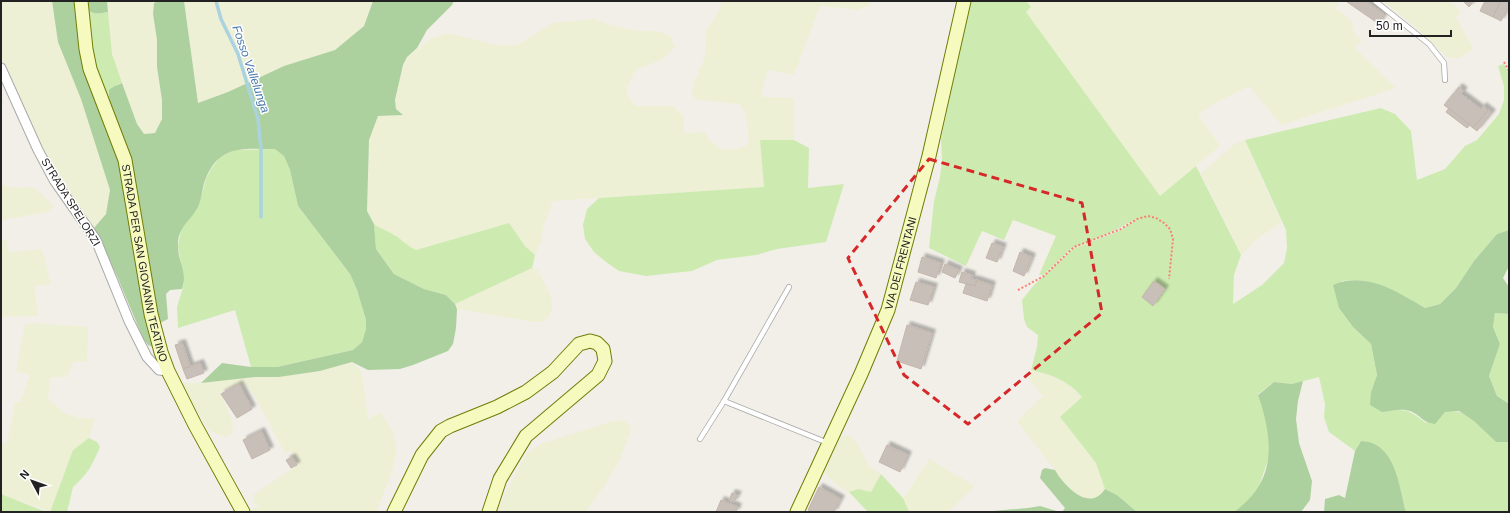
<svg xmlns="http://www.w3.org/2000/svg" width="1510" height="513" viewBox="0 0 1510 513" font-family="Helvetica,sans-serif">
<defs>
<filter id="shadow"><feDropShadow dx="3.5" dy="-3.5" stdDeviation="1" flood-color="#0004"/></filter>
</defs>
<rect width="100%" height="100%" fill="#f2efe9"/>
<g fill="#eef0d5">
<path d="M1 1H52L53 11 110 190 106 214 94 228 51 167 1 58Z"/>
<path d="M107 1H155L153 14 157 40V67L162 100V119L155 133 144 134 137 124 128 103 112 54Z"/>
<path d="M184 1H373L364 26 335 50 284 66 228 92 198 103Z"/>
<path d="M721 1H872L868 6 858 10 820 6 794 75 768 70 762 89 763 97 794 98V140H760L764 187 553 201 543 228 541 243 535 255 525 246 509 223 416 250 405 245 395 235 382 230 374 224 367 211 369 140 378 116 403 115 396 109 395 101 399 80 407 57 432 38 449 33 496 45H517L553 23 594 19 613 26 639 31H657L670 36 675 47 661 60 635 70 627 88 628 97 636 106H673L684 116V133L706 132 707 138 721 149H736L746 146 749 140 746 116 740 104 697 100 692 95 693 85 705 57 706 30 720 9Z"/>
<path d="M1026 1H1336L1339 3 1335 8 1352 21 1354 33 1362 41 1354 47 1396 88 1281 125 1249 86 1215 103 1198 114 1220 146 1160 196 1026 12 1031 7Z"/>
<path d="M1383 1H1450L1461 11 1456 18 1473 47 1470 52 1459 58 1447 57 1414 26Z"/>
<path d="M1245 140 1281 222 1277 226 1261 236 1241 255 1201 173 1236 143Z"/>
<path d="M1 185 18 188 31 187 36 189 54 206 48 212 1 220Z"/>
<path d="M6 239 9 252 42 249 51 284 35 286 38 316 1 317V240Z"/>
<path d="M532 268 538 270 551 296 552 308 549 317 543 321 532 322 457 309 455 304Z"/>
<path d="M35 323 88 327 87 362 76 361 72 364 67 377H51L48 399 65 413 79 418 95 419 89 438 73 450 50 512 1 494V443H7L15 402 20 403 30 375 16 371 25 324Z"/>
<path d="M352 362 360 369 363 378 368 420 381 412 393 432 397 450 391 475 377 510 375 512H250L249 509 259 507 254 502 253 495 298 465 291 451 285 454 257 400 248 387 240 383 220 392 233 423 232 434 225 437 211 432 204 423 196 409 192 406 180 383H201L255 377H279L320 371Z"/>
<path d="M1031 370 1045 373 1066 383 1082 397 1060 417 1096 463 1104 483 1105 489 1103 496 1095 501 1088 503 1074 496 1064 485 1055 470 1017 421 1043 396 1029 379Z"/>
<path d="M624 420 630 425 631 431 620 459 607 482 586 512H496L526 454 541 444 609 422Z"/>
<path d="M840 435 850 436 856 441 869 466 881 474 871 492 858 489 849 492 841 488 823 472Z"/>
<path d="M929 459 975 486 948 512H909L903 498Z"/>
</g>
<g fill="#cdebb0">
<path d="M970 1H1026L1031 7 1026 12 1160 196 1196 166 1241 255 1234 275 1233 304 1262 285 1284 263 1287 248 1286 230 1245 140 1381 108 1395 114 1411 131 1417 180 1445 169 1465 146 1477 140 1499 114 1504 100V86L1498 66 1504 64 1509 74V230L1497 234 1474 261 1456 288 1440 304 1425 308C1397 292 1376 277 1342 281L1339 308 1353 327 1371 344 1377 375 1371 392 1382 412C1405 408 1408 409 1426 423 1432 419 1439 413 1446 412 1466 407 1482 429 1496 442H1509V512H1406L1401 496 1365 441H1361L1355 451 1329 432 1324 417 1325 404 1319 377 1292 384 1274 382 1258 394 1267 423 1269 437V457L1259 486 1249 501 1234 512H1137L1117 495 1105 489 1096 463 1060 417 1082 397C1069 381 1050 374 1031 370L1037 347 1038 335 1027 327 1024 319 1022 300 1034 285 1073 249 1121 230 1139 217 1112 232 1071 249 1043 275H1039L1056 236 1013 220 1004 240 982 231 966 266 929 248 934 201 940 177 942 161 941 139Z"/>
<path d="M87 9 98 14 108 12 112 54 122 83 118 84 110 95 109 104 93 59Z"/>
<path d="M760 140H794L809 148 808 188 844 184 826 242 777 249 756 255 717 260 692 271 646 276 619 271 606 262 594 252 585 239 583 225 587 209 599 198 764 187Z"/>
<path d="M276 149 284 156 290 170 298 206 350 274 357 290 366 320V329L362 342 353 350 277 367H251L235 310 178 328 177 307 184 284 178 246 181 229 202 194 206 179 211 169 221 155 235 150Z"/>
<path d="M509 223 525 246 535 255 532 268 455 304 446 295 424 289 394 274 376 249 374 224C380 229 387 230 394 235 402 239 405 245 416 250Z"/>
<path d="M1495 313 1509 314V404L1497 396 1489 376 1500 344 1493 327Z"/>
<path d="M89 438 97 442 100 447C93 464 87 475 73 487L67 512H50L73 450Z"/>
<path d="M881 474 903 498 909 512H868L849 492 858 489 871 492Z"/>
<path d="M1 494 46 512H1Z"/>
</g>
<g fill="#add19e">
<path d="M52 1H75L78 30 115 142 157 349 148 345 143 338 117 276 94 228 106 214 110 190 81 99 58 42Z"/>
<path d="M85 1H107L108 12C99 14 94 15 87 9Z"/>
<path d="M158 1H184L198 103 228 92 284 66 335 50 364 26 373 1H454L452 5 427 30 417 48 407 57 403 65 395 100 396 109 403 115 378 116 369 140 367 211 374 224 376 249 394 274 424 289 446 295 455 304 457 309 456 328 453 344 448 351 413 365 400 369 368 370 352 362 320 371 279 377H255L201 383 222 363 251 367H277L353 350 362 342 366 329V320L357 290 350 274 298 206 290 170 284 156 275 149C244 149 220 144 206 178 202 187 202 198 198 207 190 222 177 227 178 247 178 262 188 273 182 289L170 290 166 294 168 319 160 323 148 270 132 164 109 104V90L113 87 122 83 137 124 144 134 155 133 162 119V100L157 67V40L153 14 154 3Z"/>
<path d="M1509 230V266L1503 278 1509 287V314L1495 313 1493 327 1500 344 1489 376 1497 396 1509 404V442H1496L1474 421 1459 411 1445 412 1435 424C1421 422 1421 415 1410 411 1401 408 1391 411 1382 412L1370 405 1371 392 1377 375 1371 344 1353 327 1339 308 1333 285C1366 271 1396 291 1425 308L1440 304 1456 288 1474 261 1497 234Z"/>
<path d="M1303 381 1298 401 1296 419 1299 443 1312 481 1310 500 1301 512H1234C1278 481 1273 439 1258 395L1274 382 1292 384Z"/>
<path d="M1361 441C1396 442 1399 487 1406 512H1324L1325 499 1339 495 1345 498 1355 451Z"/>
<path d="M1045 468 1055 470C1064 486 1090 513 1105 489L1117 495 1137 512H1062L1065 508 1040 478 1042 470Z"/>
<path d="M1040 506 1060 512H984C1003 509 1021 510 1040 506Z"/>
</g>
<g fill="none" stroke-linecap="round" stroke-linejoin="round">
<path stroke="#aad3df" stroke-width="3.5" d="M216 1 221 19 238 54 258 119 261 149V217"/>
</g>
<g fill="#c7bfb8" stroke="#c4b6ab" filter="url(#shadow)">
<path d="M1348 1H1366L1385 15 1379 24 1347 2Z"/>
<path d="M1463 1H1474L1469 7Z"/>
<path d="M1485 1H1501L1493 17 1480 11Z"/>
<path d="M1501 1H1509V6L1501 21 1493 17Z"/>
<path d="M1459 87 1464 91 1461 94 1481 109 1483 106 1488 110 1473 128 1444 105Z"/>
<path d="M1449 108 1470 125 1467 128 1446 112Z"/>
<path d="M1488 110 1492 113 1477 131 1473 128Z"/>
<path d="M992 243 1003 247 997 262 986 258Z"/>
<path d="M1020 252 1032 257 1024 276 1013 271Z"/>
<path d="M922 257 941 263 936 278 918 272Z"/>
<path d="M945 264 959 270 955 278 942 272Z"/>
<path d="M962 272 972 275 971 279 977 280 975 286 959 282Z"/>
<path d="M977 280 992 285 987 301 963 293 966 284 975 286Z"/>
<path d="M1154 281 1165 289 1153 306 1142 297Z"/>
<path d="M916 282 934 287 928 305 910 300Z"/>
<path d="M907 325 932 333 921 369 897 361Z"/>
<path d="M182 343 190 366 183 369 175 345Z"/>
<path d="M200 363 204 373 187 379 183 369Z"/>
<path d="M239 384 252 409 237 418 221 394Z"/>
<path d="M261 431 270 450 252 459 243 440Z"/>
<path d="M887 445 908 455 900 472 879 462Z"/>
<path d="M292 457 297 465 291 468 286 460Z"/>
<path d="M819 487 841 499 834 512H812L808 510Z"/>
<path d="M732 493 738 495 734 502 729 500Z"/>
<path d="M721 500 738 507 736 512H716Z"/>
</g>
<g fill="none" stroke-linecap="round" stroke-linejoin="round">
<defs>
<g id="lane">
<path d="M1375 1 1429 44 1444 63 1445 80"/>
<path d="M789 287 724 401 828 443"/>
<path d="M700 439 724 401"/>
</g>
<path id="street" d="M1 68 38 150 54 180 96 240 129 321 147 357 159 370 168 371"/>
<g id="secondary">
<path id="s1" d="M81 1 86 49 90 69 125 160 151 314 161 352 168 371 195 425 243 512"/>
<path d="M394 512 422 455 441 431 450 426 497 407 526 392 553 372 579 344 590 341 597 343 603 349 605 361 598 375 526 436 500 479 489 512"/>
<path id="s2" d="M797 512 861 374 888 310 929 156 964 1"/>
</g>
</defs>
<use href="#lane" stroke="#a9a9a9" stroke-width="6"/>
<use href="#street" stroke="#a9a9a9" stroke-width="11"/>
<use href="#secondary" stroke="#707d05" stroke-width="15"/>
<g stroke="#fa8072" stroke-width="2" stroke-dasharray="2 2" stroke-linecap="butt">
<path d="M1504 62 1509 71"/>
<path d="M1018 290 1044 276 1074 247 1121 229 1137 219 1148 216 1156 218 1164 223 1170 229 1173 239 1169 279"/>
</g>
<use href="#lane" stroke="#fff" stroke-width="4.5"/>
<use href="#street" stroke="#fff" stroke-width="9"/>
<use href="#secondary" stroke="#f7fabf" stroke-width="13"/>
</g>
<path fill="none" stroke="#d62828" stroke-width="3" stroke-dasharray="8 5" stroke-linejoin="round" d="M929 159 1082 203 1102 313 968 424 904 375 848 258Z"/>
<g text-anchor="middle" stroke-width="3" stroke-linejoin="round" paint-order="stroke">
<g font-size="11" fill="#222" stroke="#fff">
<text transform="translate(71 202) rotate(58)" y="4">STRADA SPELORZI</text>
<text dy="4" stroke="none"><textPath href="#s1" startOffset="271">STRADA PER SAN GIOVANNI TEATINO</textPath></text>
<text dy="4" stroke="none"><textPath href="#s2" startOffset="270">VIA DEI FRENTANI</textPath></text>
</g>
<g font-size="12" font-style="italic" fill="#4a7aab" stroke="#fff">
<text transform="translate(251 69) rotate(71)" y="4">Fosso Vallelunga</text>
</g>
</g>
<rect width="1510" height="513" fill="none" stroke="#222222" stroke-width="4"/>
<g transform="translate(32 481) rotate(311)" stroke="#ffffff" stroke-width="3" paint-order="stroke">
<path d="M0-3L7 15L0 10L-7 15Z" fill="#222222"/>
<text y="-6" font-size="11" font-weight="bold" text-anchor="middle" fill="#222222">N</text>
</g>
<path d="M1370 30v6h81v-6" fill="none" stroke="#222222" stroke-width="2"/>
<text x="1376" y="30" font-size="12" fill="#222222" stroke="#ffffff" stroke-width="3" paint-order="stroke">50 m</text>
</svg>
